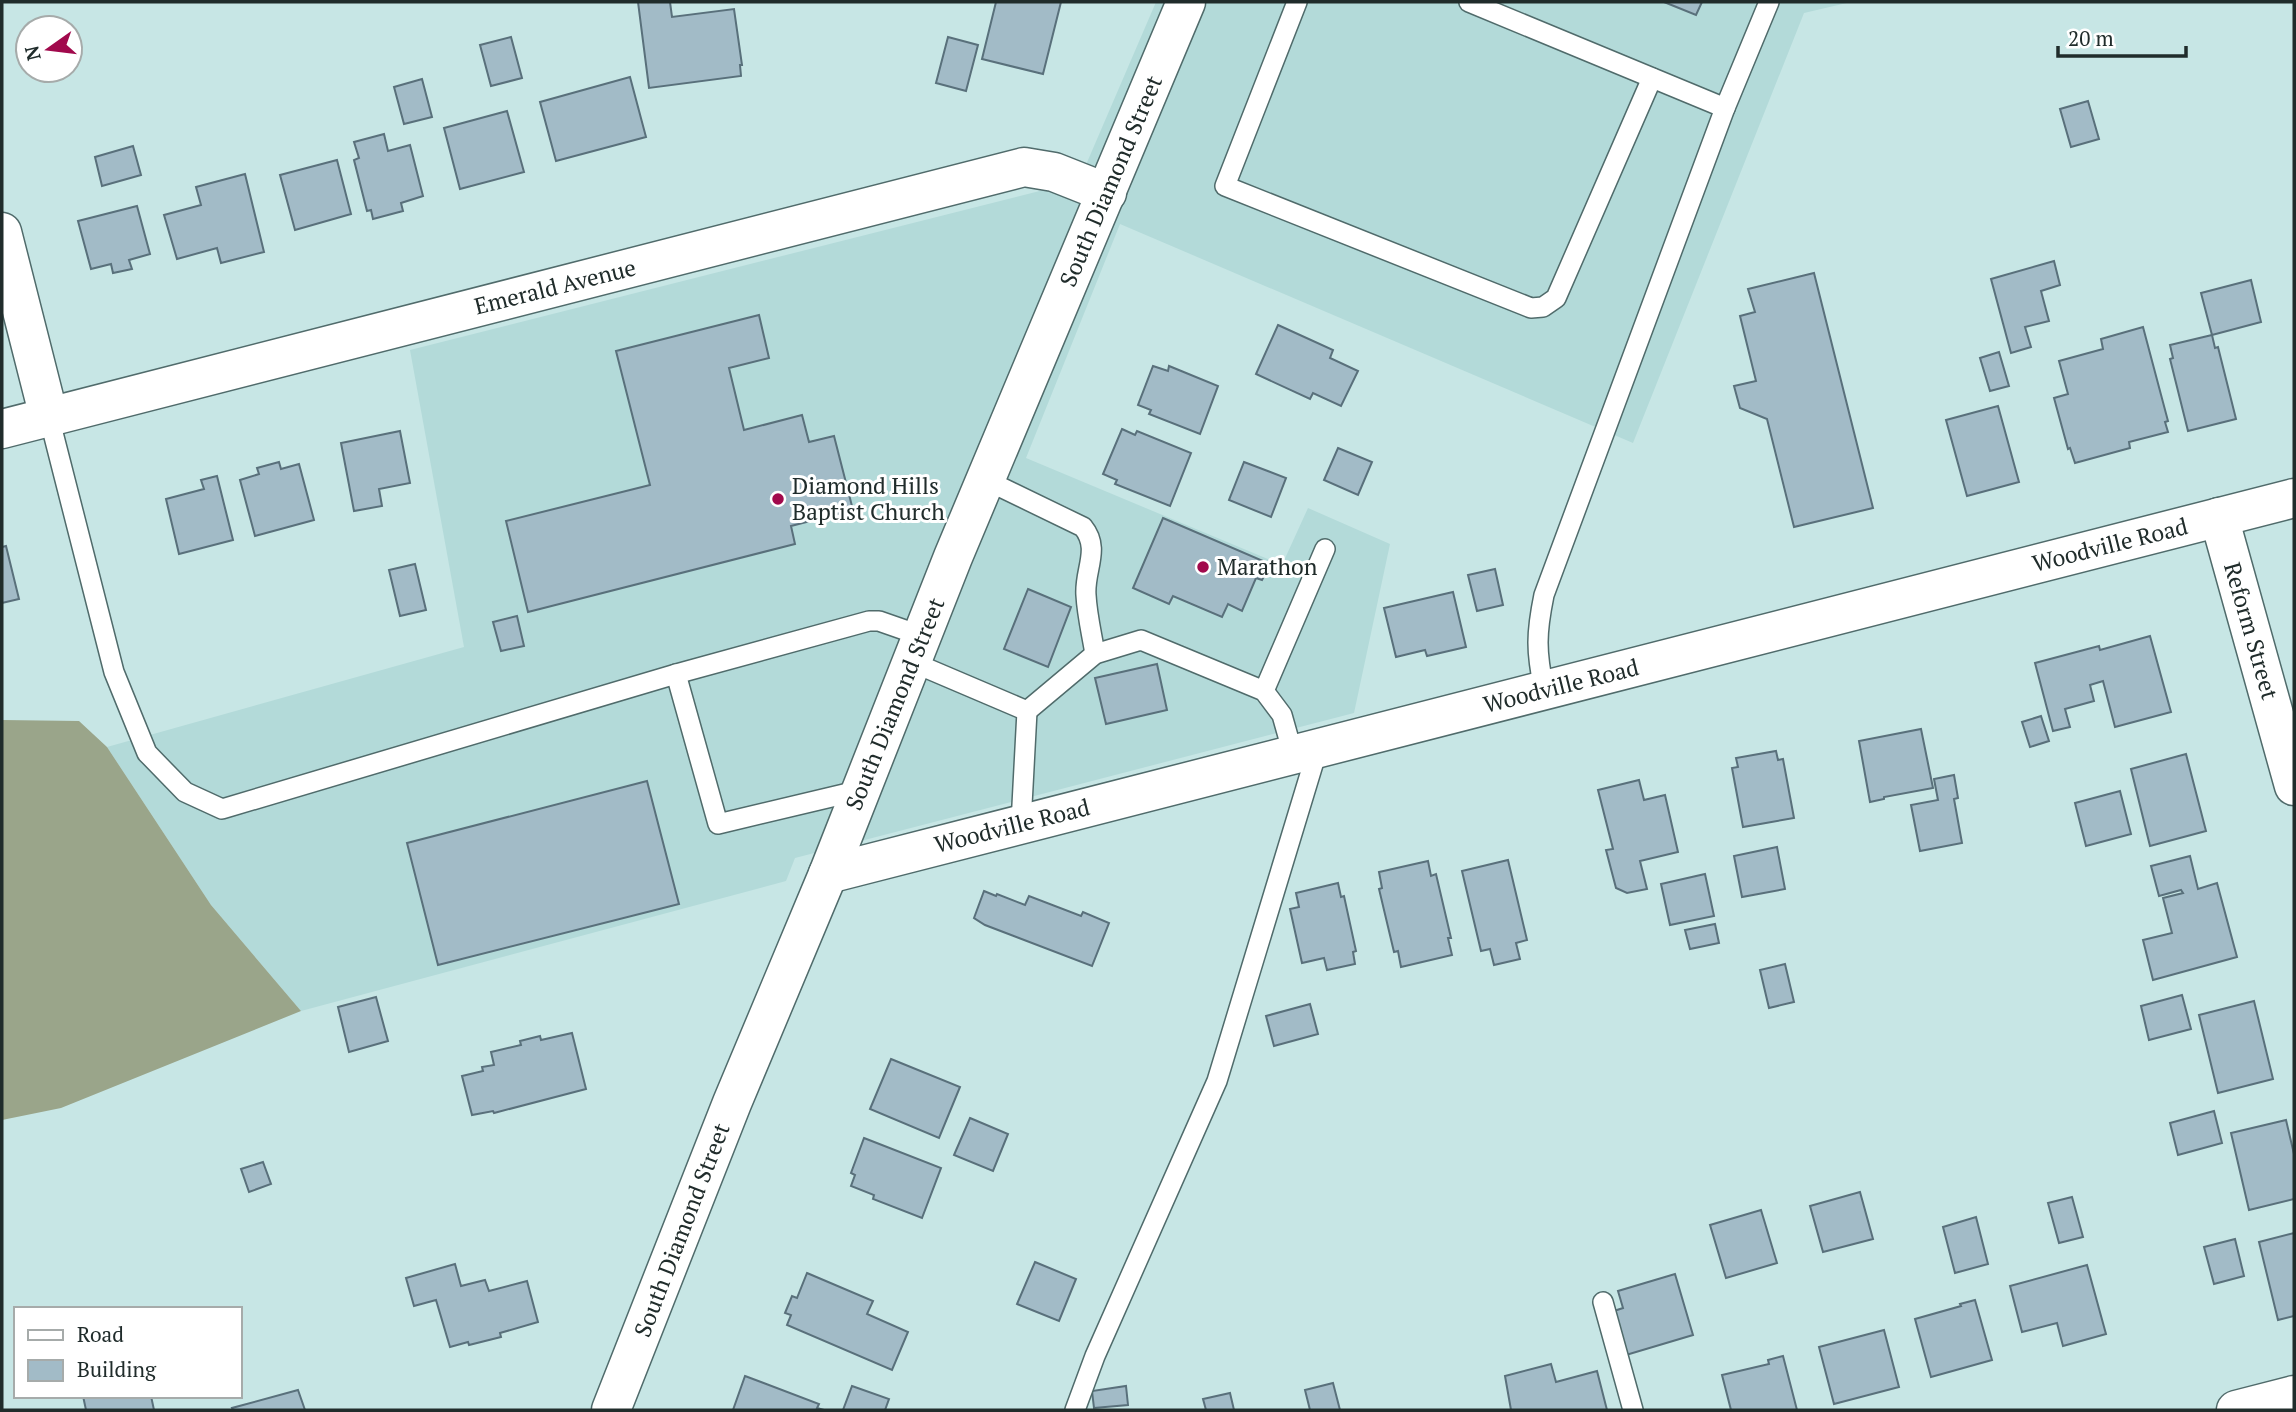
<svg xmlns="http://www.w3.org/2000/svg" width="2296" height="1412" viewBox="0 0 2296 1412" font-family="'PT Serif',serif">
<rect width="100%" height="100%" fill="#c7e6e5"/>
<path fill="#b3dad9" d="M1156 2H1851L1804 13 1633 443 1120 224 1026 458 1282 565 1308 508 1390 544 1354 713 795 858 786 881 301 1011 211 905 107 747 464 647 410 350 1079 181Z"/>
<path fill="#9aa58a" d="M2 720 79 721 107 747 211 905 301 1011 61 1108 2 1120Z"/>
<g fill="#a2bbc7" stroke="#59707b" stroke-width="2">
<path d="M638 2H670L672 17 734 9 742 65H740L741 76 649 88Z"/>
<path d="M996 2H1061L1043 74 982 59Z"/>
<path d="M1664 2H1702L1696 15Z"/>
<path d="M511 37 522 78 491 86 480 45Z"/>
<path d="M948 37 978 45 966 91 936 83Z"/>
<path d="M630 77 646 137 556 161 540 102Z"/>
<path d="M422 79 432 117 404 124 394 87Z"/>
<path d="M2088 101 2099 139 2071 147 2060 109Z"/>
<path d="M507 111 524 172 460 189 444 128Z"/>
<path d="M384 134 388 151 410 145 423 196 401 203 403 211 373 219 371 210 367 211 354 160 359 158 354 142Z"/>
<path d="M133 146 141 175 102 186 95 157Z"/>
<path d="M337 160 351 214 295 230 280 175Z"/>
<path d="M245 174 264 252 221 263 217 248 177 259 164 215 201 205 196 187Z"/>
<path d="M137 206 150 254 129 260 132 269 113 273 111 264 91 269 78 221Z"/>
<path d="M2054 261 2060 285 2041 291 2049 321 2025 327 2031 347 2011 353 1991 279Z"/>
<path d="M1814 273 1873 508 1794 527 1767 419 1740 408 1734 386 1756 381 1740 316 1755 312 1748 289Z"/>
<path d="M2251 280 2261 322 2212 335 2201 293Z"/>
<path d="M759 315 769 358 729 368 744 430 802 415 809 442 834 436 853 510 791 526 795 544 528 612 506 521 650 485 616 351Z"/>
<path d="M1278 325 1333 350 1330 358 1358 371 1341 406 1313 393 1310 399 1256 374Z"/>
<path d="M2143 327 2168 421 2165 422 2168 432 2129 442 2130 448 2075 463 2070 448 2068 449 2054 398 2068 394 2059 361 2103 349 2101 339Z"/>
<path d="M2212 335 2215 348 2218 347 2236 419 2188 431 2170 359 2173 358 2170 345Z"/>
<path d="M1999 352 2009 386 1990 391 1980 358Z"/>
<path d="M1153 366 1168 371 1169 366 1218 386 1200 434 1149 414 1151 410 1138 405Z"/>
<path d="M1998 406 2019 482 1967 496 1946 420Z"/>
<path d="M1122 429 1135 435 1137 431 1191 453 1170 506 1115 484 1117 480 1103 474Z"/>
<path d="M400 431 410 483 379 489 382 506 354 511 341 443Z"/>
<path d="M1338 448 1372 462 1358 495 1324 480Z"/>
<path d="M279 462 281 469 299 464 314 520 255 536 240 480 259 474 257 468Z"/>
<path d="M1244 462 1286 478 1271 517 1229 500Z"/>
<path d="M217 476 233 540 179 554 166 499 204 489 201 480Z"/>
<path d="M1163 518 1263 561 1261 566 1268 569 1262 580 1256 578 1242 611 1228 604 1222 617 1173 596 1169 604 1133 588Z"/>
<path d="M6 546 19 599 2 603V547Z"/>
<path d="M415 564 426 610 400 616 389 570Z"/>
<path d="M1495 569 1503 605 1477 611 1468 575Z"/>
<path d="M1028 589 1071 607 1048 667 1004 649Z"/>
<path d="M1453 592 1466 647 1427 656 1425 650 1396 657 1384 608Z"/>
<path d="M517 616 524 646 501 651 493 622Z"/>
<path d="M2150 636 2171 712 2115 727 2103 681 2090 685 2094 701 2065 709 2070 727 2053 731 2035 663 2099 646 2100 650Z"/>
<path d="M1157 664 1167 710 1106 724 1095 678Z"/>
<path d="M2041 716 2049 741 2030 747 2022 722Z"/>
<path d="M1921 729 1933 788 1884 797V799L1870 802 1859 741Z"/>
<path d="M1776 751 1778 760 1783 759 1794 818 1743 827 1732 768 1738 767 1736 758Z"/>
<path d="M2186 754 2206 831 2150 846 2131 769Z"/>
<path d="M1954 775 1958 798 1954 799 1962 843 1920 851 1911 805 1938 800 1934 779Z"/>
<path d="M1639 780 1644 800 1665 795 1678 852 1640 861 1647 889 1627 893 1616 888 1606 850 1613 849 1598 790Z"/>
<path d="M647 781 679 904 438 965 407 843Z"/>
<path d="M2120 791 2131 834 2086 846 2075 803Z"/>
<path d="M1777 847 1785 889 1742 897 1734 856Z"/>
<path d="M2190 856 2198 889 2217 883 2237 957 2153 980 2143 940 2172 933 2163 898 2183 893 2181 890 2159 896 2151 866Z"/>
<path d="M1508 860 1527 940 1516 943 1520 959 1494 965 1490 949 1481 951 1462 871Z"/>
<path d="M1428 861 1431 876 1436 874 1451 938H1448L1452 955 1401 967 1398 951 1394 952 1379 889 1382 888 1379 872Z"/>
<path d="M1705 874 1714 916 1670 925 1661 884Z"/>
<path d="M1338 883 1341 897 1344 896 1356 951 1353 952 1355 964 1327 970 1324 958 1302 963 1290 909 1299 907 1296 893Z"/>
<path d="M984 891 996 896 997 894 1025 905 1029 896 1081 916 1083 912 1109 923 1092 966 985 925 974 918Z"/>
<path d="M1715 924 1719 943 1690 949 1685 930Z"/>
<path d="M1785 964 1794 1002 1769 1008 1760 970Z"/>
<path d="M2182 995 2191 1029 2149 1040 2141 1006Z"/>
<path d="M376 997 388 1041 349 1052 338 1007Z"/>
<path d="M2254 1001 2273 1079 2218 1093 2199 1015Z"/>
<path d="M1310 1004 1318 1034 1274 1046 1266 1016Z"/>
<path d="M572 1033 586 1089 494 1113 493 1111 472 1115 462 1076 483 1071 482 1067 494 1065 491 1052 521 1045 520 1041 540 1036 541 1040Z"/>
<path d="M891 1059 960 1087 939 1138 870 1109Z"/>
<path d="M2214 1111 2222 1143 2178 1155 2170 1123Z"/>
<path d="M970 1118 1008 1134 993 1171 954 1155Z"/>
<path d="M2286 1120 2294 1154V1199L2249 1210 2231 1133Z"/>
<path d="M864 1138 941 1168 922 1218 873 1199 874 1195 851 1186 855 1175 851 1173Z"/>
<path d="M263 1162 271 1184 249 1192 241 1169Z"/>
<path d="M1860 1192 1873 1239 1823 1252 1810 1206Z"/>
<path d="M2072 1197 2083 1237 2059 1243 2048 1203Z"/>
<path d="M1761 1210 1777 1263 1726 1278 1710 1225Z"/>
<path d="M1976 1217 1988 1264 1955 1273 1943 1227Z"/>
<path d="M2294 1233V1316L2278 1320 2259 1242Z"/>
<path d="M2235 1239 2244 1276 2214 1284 2204 1247Z"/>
<path d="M1035 1262 1076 1279 1059 1321 1017 1304Z"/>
<path d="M455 1264 461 1286 485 1280 489 1291 527 1281 538 1322 500 1333 501 1337 469 1345 468 1342 450 1347 436 1300 414 1306 406 1278Z"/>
<path d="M2087 1265 2106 1334 2063 1346 2057 1323 2022 1332 2010 1286Z"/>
<path d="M807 1273 873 1301 867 1314 908 1332 892 1370 787 1325 791 1315 785 1313 792 1296 797 1298Z"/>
<path d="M1675 1274 1693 1335 1626 1355 1614 1311 1623 1308 1618 1291Z"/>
<path d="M1975 1300 1992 1360 1931 1377 1915 1319 1961 1306 1960 1304Z"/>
<path d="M1884 1330 1899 1387 1834 1404 1819 1347Z"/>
<path d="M1783 1356 1797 1410H1731L1722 1375 1769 1364 1768 1360Z"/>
<path d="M1551 1364 1556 1382 1597 1371 1607 1410H1511L1505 1376Z"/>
<path d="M745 1376 819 1404 817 1408 824 1410H733Z"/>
<path d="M1333 1383 1340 1410H1310L1305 1390Z"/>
<path d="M852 1386 889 1399 885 1410H843Z"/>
<path d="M1126 1386 1128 1405 1094 1408 1092 1391Z"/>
<path d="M298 1390 305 1410H233L232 1408Z"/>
<path d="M1230 1393 1234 1410H1206L1203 1399Z"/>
<path d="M83 1396H151L154 1410H86Z"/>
</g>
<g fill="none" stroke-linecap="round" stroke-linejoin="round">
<defs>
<g id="service">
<path d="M1297 2 1225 186 1531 308 1543 307 1556 298 1652 78"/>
<path d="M1469 2 1725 108 1769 2"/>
<path d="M49 417 114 672 147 753 185 792 222 809 676 674 869 621H879L922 636"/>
<path d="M986 480 1083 527C1101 549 1084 570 1086 595 1087 615 1092 635 1095 654"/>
<path d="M912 662 1027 711 1021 824"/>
<path d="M676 674 718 824 861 790"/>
<path d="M1544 690C1536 651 1536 634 1544 595L1725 108"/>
<path d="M1264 691 1325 549"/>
<path d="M1027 711 1095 654 1141 640 1264 691 1282 715 1293 754"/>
<path d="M1603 1302 1633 1410"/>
<path d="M1075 1410 1095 1356 1217 1081 1318 748"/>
</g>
<g id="minor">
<path d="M2 232 49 417"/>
<path d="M2 429 1024 167 1054 172 1107 193"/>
<path d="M2219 517 2294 786"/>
<path d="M2236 1410 2294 1395"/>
</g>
<g id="tertiary">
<path d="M828 874 2294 498"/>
<path d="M611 1410 732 1103 828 874 953 557 1186 2"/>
</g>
</defs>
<use href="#service" stroke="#506b6b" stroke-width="22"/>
<use href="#minor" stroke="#506b6b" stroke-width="41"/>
<use href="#tertiary" stroke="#506b6b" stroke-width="41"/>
<use href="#service" stroke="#fff" stroke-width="19"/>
<use href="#minor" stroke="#fff" stroke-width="38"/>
<use href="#tertiary" stroke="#fff" stroke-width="38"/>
</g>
<g fill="#a1094c" stroke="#fff" stroke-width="2.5">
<circle cx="778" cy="499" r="7"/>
<circle cx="1203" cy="567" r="7"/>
</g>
<g text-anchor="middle" stroke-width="6" stroke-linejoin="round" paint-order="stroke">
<g font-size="23" fill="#202c2b" stroke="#fff">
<text transform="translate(1111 181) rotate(-67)" y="8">South Diamond Street</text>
<text transform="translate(555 287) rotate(-14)" y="8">Emerald Avenue</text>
<text transform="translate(2110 545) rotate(-14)" y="8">Woodville Road</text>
<text transform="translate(2251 631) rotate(74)" y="8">Reform Street</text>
<text transform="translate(1561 686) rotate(-14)" y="8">Woodville Road</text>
<text transform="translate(895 704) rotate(-68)" y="8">South Diamond Street</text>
<text transform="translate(1012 826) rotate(-14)" y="8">Woodville Road</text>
<text transform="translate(682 1230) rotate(-69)" y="8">South Diamond Street</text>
</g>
<g font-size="23" fill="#202c2b" stroke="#fff" text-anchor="start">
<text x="792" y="494">Diamond Hills<tspan x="792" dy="26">Baptist Church</tspan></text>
<text x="1217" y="575">Marathon</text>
</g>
</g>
<rect width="2296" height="1412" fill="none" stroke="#202c2b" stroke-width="7"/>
<rect x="14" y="1307" width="228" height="91" fill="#ffffff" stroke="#a6abaa" stroke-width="2"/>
<rect x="28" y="1330" width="35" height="10" fill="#ffffff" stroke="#a6abaa" stroke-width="2"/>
<text x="77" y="1342" font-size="21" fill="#202c2b">Road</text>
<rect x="28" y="1360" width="35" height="21" fill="#a2bbc7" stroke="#a6abaa" stroke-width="2"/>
<text x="77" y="1377" font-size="21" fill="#202c2b">Building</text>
<g transform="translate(49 49) rotate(256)"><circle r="33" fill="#ffffff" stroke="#a6abaa" stroke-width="2"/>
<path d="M0-5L12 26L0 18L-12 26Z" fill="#a1094c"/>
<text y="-10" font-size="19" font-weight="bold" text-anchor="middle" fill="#202c2b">N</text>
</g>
<path d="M2058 46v10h128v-10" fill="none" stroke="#202c2b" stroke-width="3.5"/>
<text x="2068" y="46" font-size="21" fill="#202c2b" stroke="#ffffff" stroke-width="5" paint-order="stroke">20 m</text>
</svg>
